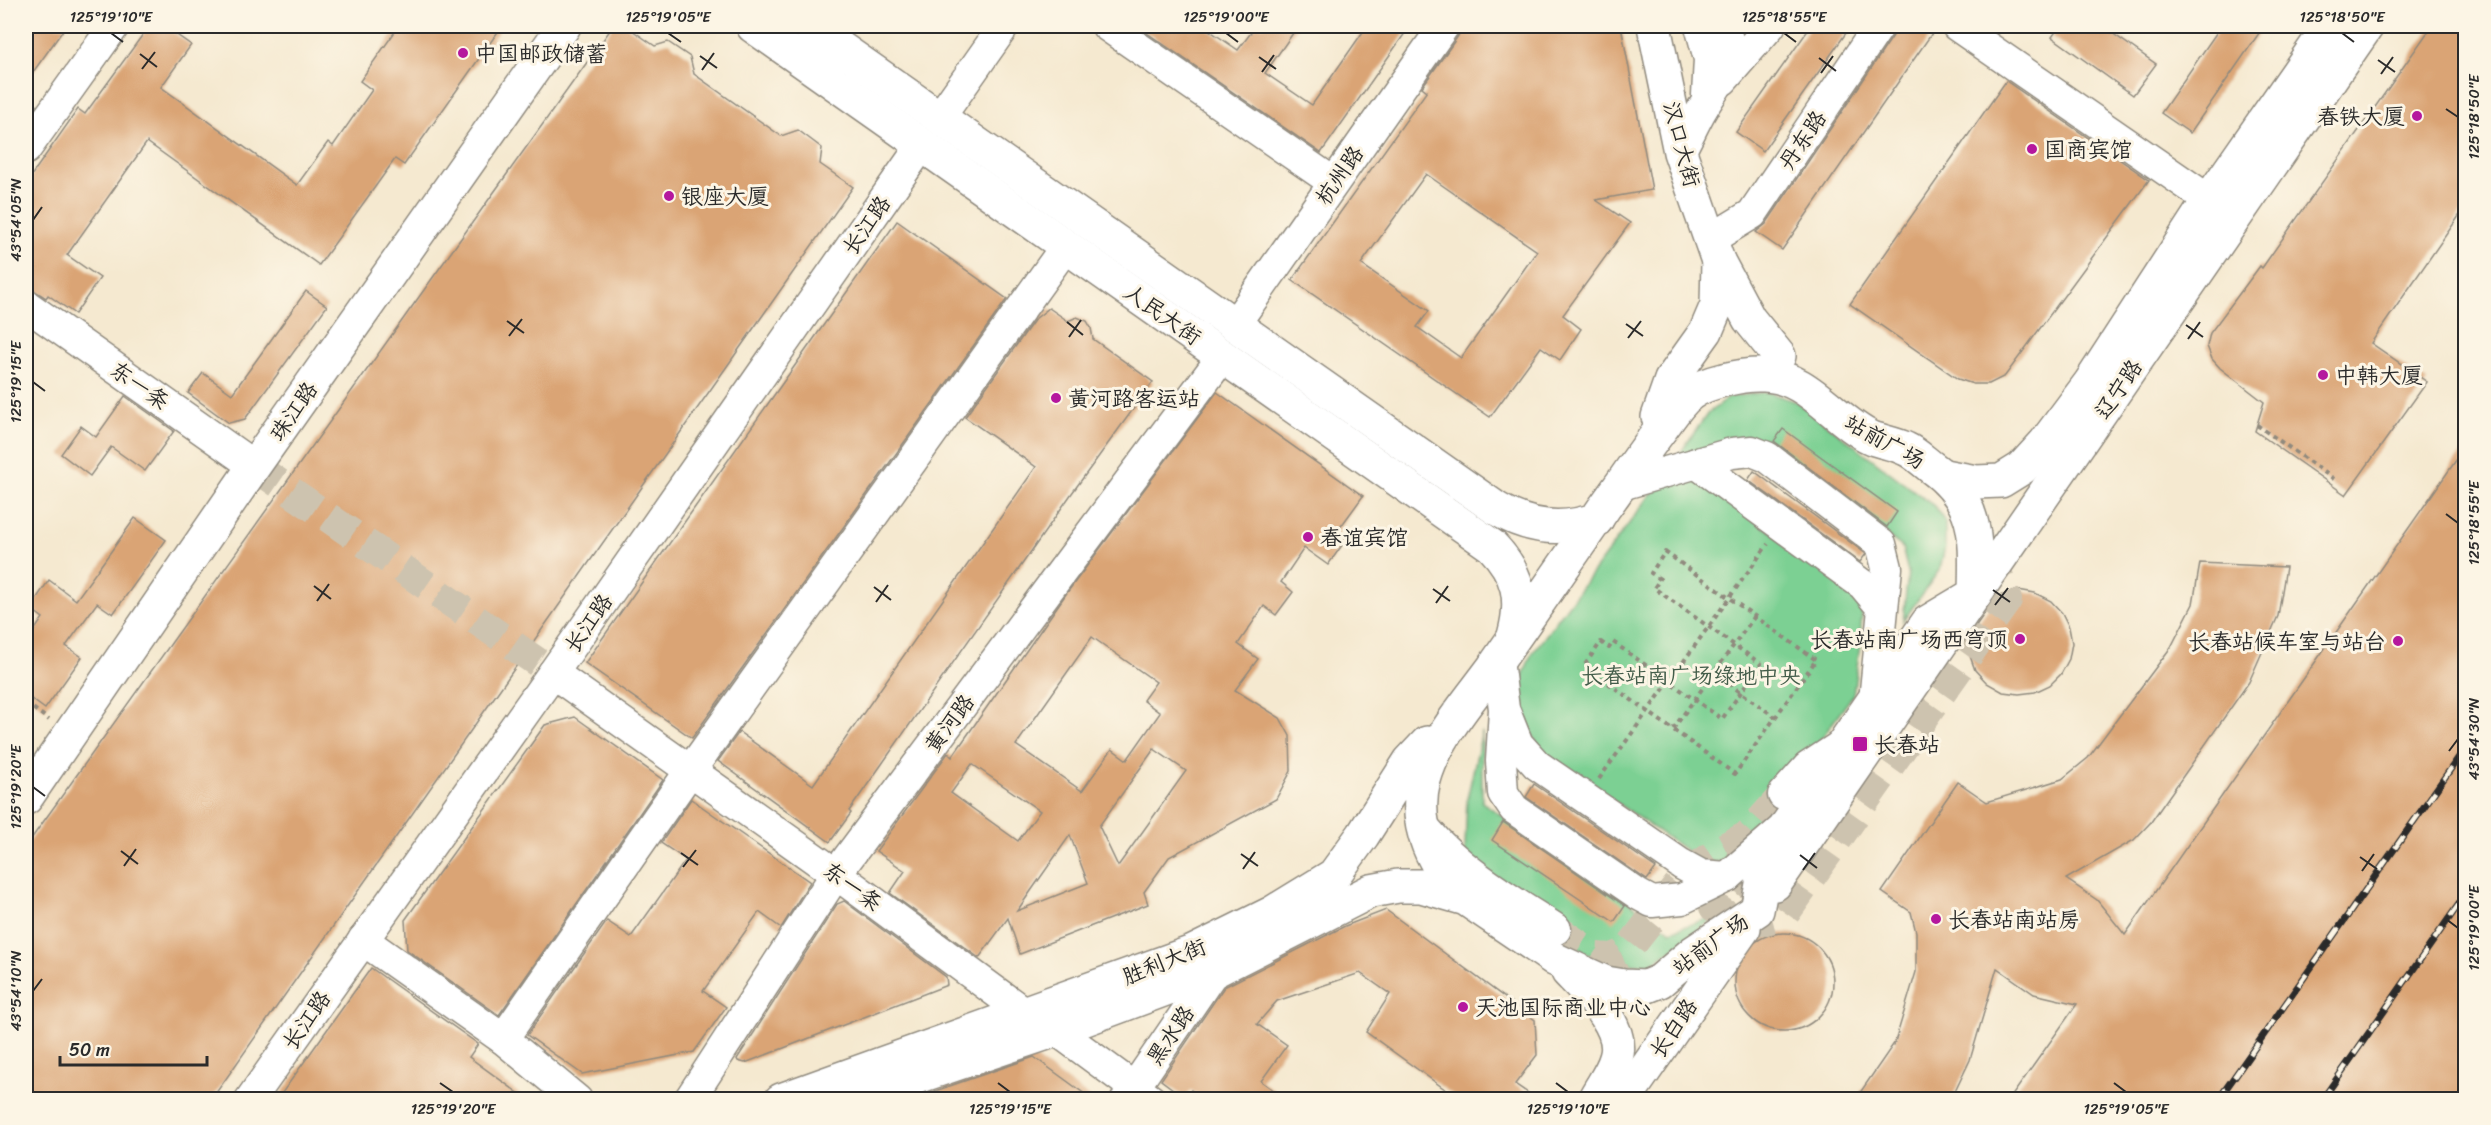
<svg xmlns="http://www.w3.org/2000/svg" width="2491" height="1125" viewBox="0 0 2491 1125" font-family="Sriracha,'LXGW WenKai TC',sans-serif">
<rect width="100%" height="100%" fill="#fcf5e5"/>
<filter id="ink" filterUnits="userSpaceOnUse"><feTurbulence type="fractalNoise" baseFrequency=".0167" numOctaves="2"/><feDisplacementMap in="SourceGraphic" scale="12" xChannelSelector="R" yChannelSelector="G"/><feConvolveMatrix kernelMatrix="1 2 1 2 8 2 1 2 1" color-interpolation-filters="sRGB"/></filter>
<filter id="wash" filterUnits="userSpaceOnUse"><feTurbulence type="fractalNoise" baseFrequency=".008" numOctaves="4" result="noise"/><feDisplacementMap in="SourceGraphic" scale="24" xChannelSelector="R" yChannelSelector="G"/><feGaussianBlur stdDeviation="1.35" result="paint"/><feColorMatrix in="noise" values="0 0 0 0 0 0 0 0 0 0 0 0 0 0 0 0 0 1.4 0 .05"/><feComposite in="paint" operator="in"/></filter>
<g filter="url(#wash)">
<rect width="100%" height="100%" fill="#f5e9d0"/>
<g fill="#7cd093" stroke="#547e5f" stroke-width="1.5">
<path d="M1767 392 1797 402 1934 506 1945 522V547L1940 569 1903 621 1908 572 1902 547 1761 439 1678 456 1708 413 1730 397Z"/>
<path d="M1696 477 1855 593 1862 612 1860 646 1853 695 1744 845C1722 864 1722 868 1693 855L1542 752 1525 723 1518 705 1520 683 1531 655 1651 494 1673 481Z"/>
<path d="M1482 732V802L1671 931 1719 915 1651 964 1602 963 1464 872 1467 799Z"/>
</g>
<g id="blocks">
<g fill="#daa475" fill-rule="evenodd">
<path d="M26 26H66L26 82Z"/>
<path d="M149 26H164L191 45 161 87 297 185 328 142 333 146 372 90 360 81 399 26H449L463 34 469 26H502L404 165 395 159 319 265 147 142 67 255 100 278 75 314 48 295 46 298 35 291 26 288V183L78 109 85 114Z"/>
<path d="M613 26H626L655 46 668 42 690 57 694 74 781 136 798 130 822 148 820 164 853 187 211 1100H26V846Z"/>
<path d="M1137 26H1203L1238 50 1256 26H1298L1265 73 1312 105 1367 26H1410L1321 153Z"/>
<path d="M1463 26H1621L1652 190 1596 200 1630 223 1563 315 1581 329 1560 360 1541 347 1490 417 1292 280 1427 91 1422 87 1458 36ZM1426 174 1537 251 1461 358 1417 327 1429 311 1361 264Z"/>
<path d="M1811 26H1851L1763 151 1736 132Z"/>
<path d="M1896 26H1937L1782 250 1756 232 1766 224 1893 36Z"/>
<path d="M2060 26H2102L2156 64 2133 95 2052 37Z"/>
<path d="M2221 26H2264L2190 133 2161 113Z"/>
<path d="M2432 26H2466V206L2371 343 2427 382 2346 495 2255 431 2264 402 2220 368 2212 359 2207 346 2210 333 2260 266 2262 268Z"/>
<path d="M2006 81 2149 180 2005 376 1989 384H1973L1958 379 1850 304Z"/>
<path d="M897 221 1007 299 692 738 585 663Z"/>
<path d="M306 291 327 306 245 419 229 423 188 393 203 373 232 394Z"/>
<path d="M1049 308 1068 321 1077 317 1087 321 1091 328 1093 339 1153 382 1072 493 849 811 851 813 830 842 718 761 739 732 813 785 1036 467 965 417 1035 319Z"/>
<path d="M1217 392 1363 496 1336 533 1345 541 1328 565 1304 548 1281 582 1293 592 1276 615 1264 606 1238 644 1258 659 1235 690 1280 718 1290 736 1291 771 1276 799 1169 857 1144 892 1148 904 1020 954 1008 918 979 958 890 893 905 871 876 851 948 753 952 757 1066 594ZM1092 637 1156 682 1143 700 1160 713 1127 760 1112 749 1082 791 1016 745ZM1154 749 1186 771 1118 866 1099 826ZM972 764 1040 811 1018 841 951 793ZM1070 835 1088 883 1017 911Z"/>
<path d="M125 396 174 431 145 471 111 447 90 476 61 454 81 426 96 437Z"/>
<path d="M1783 429 1897 512 1887 527 1774 441Z"/>
<path d="M2466 446V1100H2009L2077 1004 2034 994 1997 968 1970 1060 1951 1100H1855L1895 1042 1916 972V932L1911 912 1882 892 1958 782 1987 802 2062 779 2088 758 2171 647 2193 604 2200 563 2286 567 2278 616 2249 682 2151 822 2134 840 2066 879 2097 900 2125 935Z"/>
<path d="M1754 471 1866 554 1860 562 1748 480Z"/>
<path d="M135 518 166 540 113 614 97 603 66 646 82 657 45 709 26 695V642L43 618 30 608 49 580 76 600Z"/>
<path d="M2018 590 2035 593 2051 601 2062 613 2069 627 2072 643 2069 659 2061 674 2050 685 2035 692 2019 694 2003 692 1987 683 1975 670 1969 653 1968 637 1996 597Z"/>
<path d="M575 717 663 780 499 1015 407 950 405 920 545 725Z"/>
<path d="M1534 784 1656 868 1647 880 1526 797Z"/>
<path d="M691 799 810 882 781 928 759 912 703 991 726 1007 694 1052 582 1074 527 1035 607 921 631 937 686 860 661 843Z"/>
<path d="M1503 822 1625 906 1614 922 1492 840Z"/>
<path d="M844 901 946 977 947 985 745 1063 738 1061 737 1059 837 904Z"/>
<path d="M1386 910 1535 1020 1537 1055 1515 1084 1538 1100H1460L1366 1032 1390 994 1360 973 1277 1001 1257 1024 1287 1045 1261 1081 1287 1100H1204L1191 1090 1185 1098 1161 1080 1224 987 1345 926Z"/>
<circle cx="1784" cy="982" r="49"/>
<path d="M371 968 478 1044 469 1057 528 1100H277Z"/>
<path d="M1034 1057 1093 1100H909Z"/>
</g>
</g>
</g>
<g filter="url(#ink)">
<use href="#blocks" fill-opacity="0" stroke="#908a7e" stroke-width="1.5"/>
<g fill="none" stroke-linecap="round" stroke-linejoin="round">
<g stroke="#cdc3af" stroke-width="30" stroke-dasharray="30 15" stroke-linecap="butt">
<path d="M254 466 553 673"/>
<path d="M1751 866 1714 907 1743 926 1784 915 2007 600 1995 566"/>
<path d="M1556 929 1597 957 1613 958 1626 952 1686 875 1723 848 1747 836 1783 795"/>
</g>
<defs>
<g id="minor">
<path d="M1107 26 1333 182"/>
<path d="M1700 26 1709 59 1707 95"/>
<path d="M1957 26 2209 200"/>
<path d="M1723 80 1770 26"/>
<path d="M940 117 1004 26"/>
<path d="M26 149 114 26"/>
<path d="M1680 152C1687 139 1693 126 1700 113 1719 78 1736 70 1725 26"/>
<path d="M1711 239 1752 214 1879 26"/>
<path d="M26 305 254 466"/>
<path d="M1235 324 1444 26"/>
<path d="M1696 463 1863 585 1882 608"/>
<path d="M1621 485 1732 453 1752 451 1767 457 1881 544 1887 568 1874 701"/>
<path d="M1498 660 1504 709 1501 761 1503 793 1514 809 1639 895 1652 902 1682 899 1727 877 1787 825"/>
<path d="M553 673 836 874 1026 1014 1056 1030 1151 1100"/>
<path d="M1506 714 1518 744 1537 765 1681 864 1701 875 1727 877"/>
<path d="M1783 795 1808 767 1837 748"/>
<path d="M1426 829C1461 871 1511 900 1556 929"/>
<path d="M363 940 503 1039 577 1100"/>
<path d="M503 1039 690 771 1066 246"/>
<path d="M250 1100 553 673 922 145"/>
<path d="M689 1100 836 874 1223 356"/>
<path d="M1126 1100 1214 971"/>
</g>
<g id="major">
<path d="M753 26 1492 546C1519 574 1524 600 1514 636"/>
<path d="M809 26 1497 509C1529 528 1562 532 1597 519"/>
<path d="M1654 26 1680 152 1718 261"/>
<path d="M1658 417 1671 380 1706 331 1717 305 1718 261 1749 319 1779 356"/>
<path d="M1944 476 1976 482 2001 481 2022 468 2045 443 2090 383 2209 200 2330 26"/>
<path d="M26 798 254 466 564 26"/>
<path d="M1775 884 2367 26"/>
<path d="M1568 972C1587 992 1626 1028 1616 1058 1612 1073 1601 1086 1594 1100"/>
<path d="M781 1100 1193 952 1272 913 1334 875 1363 835 1410 761 1427 743"/>
<path d="M849 1100 1056 1030 1214 971 1371 891 1398 886H1421L1466 899 1556 960 1606 983 1624 986 1645 987 1660 981 1694 952 1757 910 1764 874 1787 825 1928 622 1975 594C1976 540 1980 502 1931 467 1923 461 1915 453 1906 449 1896 444 1883 442 1872 438 1835 421 1807 375 1763 375 1743 374 1706 382 1690 394 1678 404 1670 417 1661 429 1641 455 1623 482 1604 508 1567 561 1530 615 1493 668 1468 702 1435 739 1424 780 1412 826 1434 869 1466 899"/>
<path d="M1624 1100 1744 928"/>
</g>
</defs>
<use href="#minor" stroke="#908a7e" stroke-width="33"/>
<use href="#major" stroke="#908a7e" stroke-width="36"/>
<g stroke="#908a7e" stroke-width="4" stroke-dasharray="4.5 4.5" stroke-linecap="butt">
<path d="M2257 425 2334 479"/>
<path d="M1665 552 1816 660 1735 774 1584 666 1601 642 1609 648 1613 642 1722 719 1761 664 1654 588 1660 579 1651 573Z"/>
<path d="M1714 673 1775 717"/>
<path d="M26 703 49 720"/>
<path d="M1673 729 1755 616"/>
<path d="M1599 779 1768 544"/>
</g>
<use href="#minor" stroke="#fff" stroke-width="30"/>
<use href="#major" stroke="#fff" stroke-width="33"/>
<defs>
<g id="rail">
<path d="M2218 1100 2466 747"/>
<path d="M2322 1100 2466 894"/>
</g>
</defs>
<use href="#rail" stroke="#2b2b2b" stroke-width="7"/>
<use href="#rail" stroke="#fcf5e5" stroke-width="4.5" stroke-dasharray="14" stroke-linecap="butt"/>
</g>
</g>
<path fill="none" stroke="#2b2b2b" stroke-width="2" d="M111 33 123 42M668 33 681 42M1226 33 1238 42M1784 33 1796 42M2342 33 2354 42M140 54 157 67M700 56 717 68M1259 57 1276 69M1819 58 1836 71M2378 60 2395 72M142 69 155 52M702 70 714 53M1262 72 1274 55M1821 73 1833 56M2381 74 2393 57M2446 109 2458 117M33 220 42 207M507 321 524 333M1067 322 1083 335M1626 324 1643 336M2186 325 2203 337M509 336 522 319M1069 337 1081 320M1628 338 1641 321M2188 339 2200 322M33 382 45 391M2446 514 2458 523M314 586 331 599M874 587 891 600M1433 589 1450 601M1993 590 2010 602M317 601 329 584M876 602 888 585M1436 603 1448 586M1995 605 2008 588M2449 751 2458 739M33 787 45 796M121 851 138 864M681 853 698 865M1241 854 1258 866M1800 855 1817 868M2360 857 2377 869M124 866 136 849M683 867 696 850M1243 869 1255 852M1803 870 1815 853M2362 871 2374 854M2446 919 2458 928M33 991 42 979M440 1083 453 1092M998 1083 1010 1092M1556 1083 1568 1092M2114 1083 2126 1092"/>
<g fill="#b5179e" stroke="#fcf5e5" stroke-width="2">
<circle cx="463" cy="53" r="6"/>
<circle cx="2417" cy="116" r="6"/>
<circle cx="2032" cy="149" r="6"/>
<circle cx="669" cy="196" r="6"/>
<circle cx="2323" cy="375" r="6"/>
<circle cx="1056" cy="398" r="6"/>
<circle cx="1308" cy="537" r="6"/>
<circle cx="2020" cy="639" r="6"/>
<circle cx="2398" cy="641" r="6"/>
<rect x="1852" y="736" width="16" height="16" rx="3"/>
<circle cx="1936" cy="919" r="6"/>
<circle cx="1463" cy="1007" r="6"/>
</g>
<g text-anchor="middle" stroke-width="6" stroke-linejoin="round" paint-order="stroke">
<g font-size="22" fill="#2b2b2b" stroke="#fcf5e5" text-anchor="start">
<text x="475" y="61">中国邮政储蓄</text>
<text x="2405" y="124" text-anchor="end">春铁大厦</text>
<text x="2044" y="157">国商宾馆</text>
<text x="681" y="204">银座大厦</text>
<text x="2335" y="383">中韩大厦</text>
<text x="1068" y="406">黄河路客运站</text>
<text x="1320" y="545">春谊宾馆</text>
<text x="2008" y="647" text-anchor="end">长春站南广场西穹顶</text>
<text x="2386" y="649" text-anchor="end">长春站候车室与站台</text>
<text x="1874" y="752">长春站</text>
<text x="1948" y="927">长春站南站房</text>
<text x="1475" y="1015">天池国际商业中心</text>
</g>
<g font-size="22" fill="#2b2b2b" stroke="#fcf5e5">
<text transform="translate(1802 140) rotate(-56)" y="8">丹东路</text>
<text transform="translate(1682 144) rotate(75)" y="8">汉口大街</text>
<text transform="translate(1339 175) rotate(-55)" y="8">杭州路</text>
<text transform="translate(866 225) rotate(-55)" y="8">长江路</text>
<text transform="translate(1163 314) rotate(35)" y="8">人民大街</text>
<text transform="translate(140 385) rotate(35)" y="8">东一条</text>
<text transform="translate(2118 389) rotate(-56)" y="8">辽宁路</text>
<text transform="translate(293 411) rotate(-55)" y="8">珠江路</text>
<text transform="translate(1885 441) rotate(29)" y="8">站前广场</text>
<text transform="translate(588 623) rotate(-55)" y="8">长江路</text>
<text transform="translate(949 723) rotate(-53)" y="8">黄河路</text>
<text transform="translate(853 886) rotate(36)" y="8">东一条</text>
<text transform="translate(1710 944) rotate(-36)" y="8">站前广场</text>
<text transform="translate(1164 961) rotate(-22)" y="8">胜利大街</text>
<text transform="translate(306 1020) rotate(-55)" y="8">长江路</text>
<text transform="translate(1673 1028) rotate(-56)" y="8">长白路</text>
<text transform="translate(1170 1035) rotate(-56)" y="8">黑水路</text>
</g>
<g font-size="22" fill="#435d4a" stroke="#fcf5e5">
<text x="1691" y="683">长春站南广场绿地中央</text>
</g>
</g>
<rect width="2491" height="1125" fill="none" stroke="#fcf5e5" stroke-width="66"/>
<path d="M60 1056v9h147v-9" fill="none" stroke="#2b2b2b" stroke-width="3"/>
<text x="69" y="1056" font-size="18" fill="#2b2b2b" stroke="#fcf5e5" stroke-width="4.5" paint-order="stroke">50 m</text>
<rect x="33" y="33" width="2425" height="1059" fill="none" stroke="#2b2b2b" stroke-width="2"/>
<g font-size="15" text-anchor="middle" fill="#2b2b2b">
<text x="111" y="22">125°19'10"E</text>
<text x="668" y="22">125°19'05"E</text>
<text x="1226" y="22">125°19'00"E</text>
<text x="1784" y="22">125°18'55"E</text>
<text x="2342" y="22">125°18'50"E</text>
<text transform="translate(2474 117) rotate(-90)" y="5">125°18'50"E</text>
<text transform="translate(16 220) rotate(-90)" y="5">43°54'05"N</text>
<text transform="translate(16 382) rotate(-90)" y="5">125°19'15"E</text>
<text transform="translate(2474 523) rotate(-90)" y="5">125°18'55"E</text>
<text transform="translate(2474 739) rotate(-90)" y="5">43°54'30"N</text>
<text transform="translate(16 787) rotate(-90)" y="5">125°19'20"E</text>
<text transform="translate(2474 928) rotate(-90)" y="5">125°19'00"E</text>
<text transform="translate(16 991) rotate(-90)" y="5">43°54'10"N</text>
<text x="453" y="1114">125°19'20"E</text>
<text x="1010" y="1114">125°19'15"E</text>
<text x="1568" y="1114">125°19'10"E</text>
<text x="2126" y="1114">125°19'05"E</text>
</g>
</svg>
